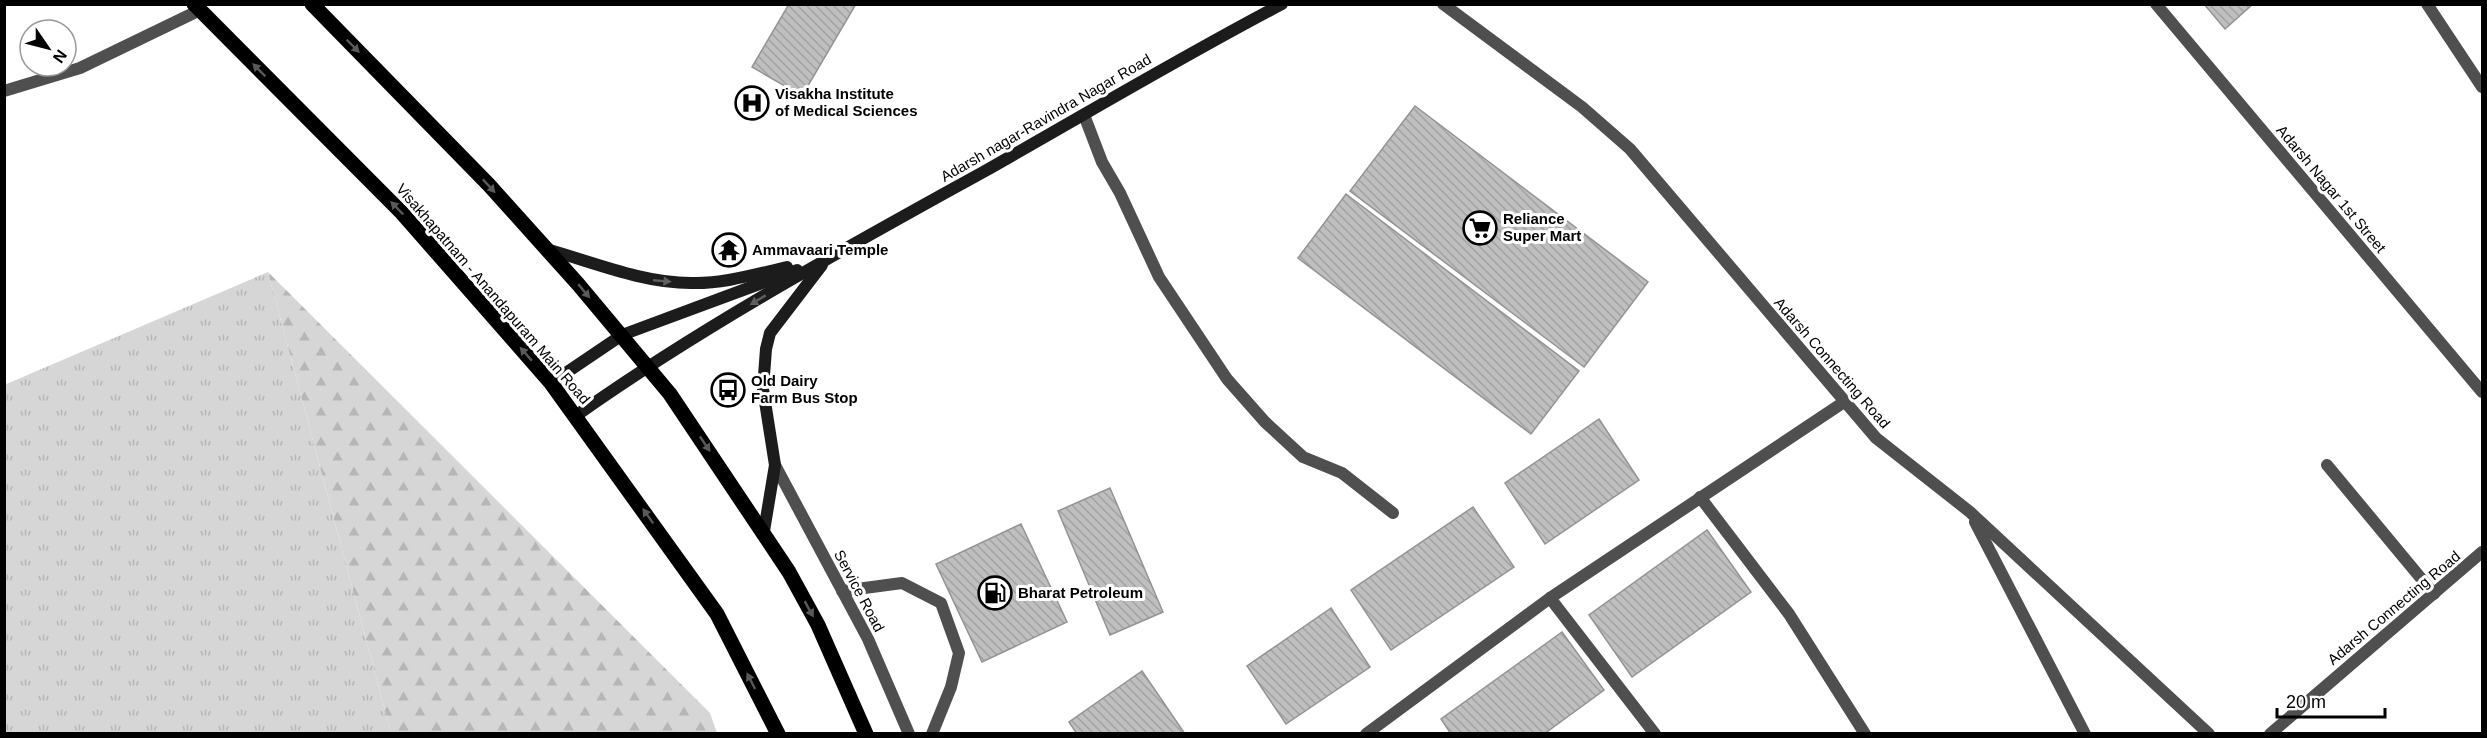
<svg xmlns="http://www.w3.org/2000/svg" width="2487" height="738" viewBox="0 0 2487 738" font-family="Arial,sans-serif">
<defs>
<pattern id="grass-tufts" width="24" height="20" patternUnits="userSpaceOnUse" patternTransform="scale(1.5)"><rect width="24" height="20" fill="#d6d6d6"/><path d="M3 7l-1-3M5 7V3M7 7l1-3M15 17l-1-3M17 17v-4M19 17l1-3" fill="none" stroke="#b6b6b6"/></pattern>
<pattern id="forest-firs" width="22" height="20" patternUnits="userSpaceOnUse" patternTransform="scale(1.5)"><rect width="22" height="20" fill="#d6d6d6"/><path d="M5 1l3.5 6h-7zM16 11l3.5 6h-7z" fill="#b6b6b6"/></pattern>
<pattern id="building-back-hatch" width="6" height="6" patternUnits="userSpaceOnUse" patternTransform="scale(1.5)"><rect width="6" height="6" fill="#bfbfbf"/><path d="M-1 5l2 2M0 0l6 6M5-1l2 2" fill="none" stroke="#a2a2a2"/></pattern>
</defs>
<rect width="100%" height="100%" fill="#fff"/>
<path fill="url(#grass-tufts)" d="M268 272 391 733H5L4 385Z"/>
<path fill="url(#forest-firs)" d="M268 272 710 713 717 733H391Z"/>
<g fill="url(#building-back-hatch)" stroke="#939393" stroke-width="1.5">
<path d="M789 4H856L802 96 752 67Z"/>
<path d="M2204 4H2253L2225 29Z"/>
<path d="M1415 106 1648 282 1584 367 1350 191Z"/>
<path d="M1346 194 1579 371 1531 434 1298 258Z"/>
<path d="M1599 419 1639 480 1545 544 1505 483Z"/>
<path d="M1110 488 1163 612 1110 635 1058 511Z"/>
<path d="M1473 507 1514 567 1391 650 1351 590Z"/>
<path d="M1021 524 1067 622 982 662 936 564Z"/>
<path d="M1707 530 1751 592 1632 677 1589 615Z"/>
<path d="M1331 608 1370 667 1286 724 1247 666Z"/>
<path d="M1562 632 1604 690 1544 734H1451L1441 719Z"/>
<path d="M1142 671 1185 734H1077L1069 722Z"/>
</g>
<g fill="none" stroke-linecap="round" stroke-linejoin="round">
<path stroke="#4f4f4f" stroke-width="12" d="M842 591 902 583 941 603 959 653 951 687 932 734"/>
<g stroke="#4f4f4f" stroke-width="12">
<path d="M1443 4 1582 107 1630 149 1876 438 1970 512 2209 734"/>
<path d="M2156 4 2482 392"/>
<path d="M2427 4 2482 87"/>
<path d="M4 91 80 68 200 10"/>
<path d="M1084 115 1102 162 1120 193 1159 277 1227 379 1265 422 1303 457 1342 473 1393 513"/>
<path d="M775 465 868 639 909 734"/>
<path d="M2327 465 2434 594"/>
<path d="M1700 497 1789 614 1865 734"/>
<path d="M1975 522 2085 734"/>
<path d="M1550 598 1655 734"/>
<path d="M1366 734 1550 598 1844 402"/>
<path d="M2270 734 2482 552"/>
</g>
<g stroke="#1c1c1c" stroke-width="12">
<path d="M546 249C593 262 642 283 691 283 723 284 756 274 787 267"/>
<path d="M551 383 622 335 797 270"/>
<path d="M577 415C706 324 846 248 985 171 1084 115 1181 57 1282 4"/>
<path d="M764 531 775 465 763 389 766 349 770 333 822 265"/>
</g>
<g stroke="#000" stroke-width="15">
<path d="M194 4 402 213 551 383 717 614 778 734"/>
<path d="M312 4 489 185 578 284 670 394 789 572 818 625 866 734"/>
</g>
</g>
<defs><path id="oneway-solid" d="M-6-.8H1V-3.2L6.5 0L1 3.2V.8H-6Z" transform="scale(1.5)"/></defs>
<g fill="#595959">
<use href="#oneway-solid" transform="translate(353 46) rotate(45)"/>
<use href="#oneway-solid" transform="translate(259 70) rotate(-135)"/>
<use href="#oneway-solid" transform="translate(489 186) rotate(47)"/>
<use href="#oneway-solid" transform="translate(397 208) rotate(-134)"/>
<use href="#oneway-solid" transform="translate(584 291) rotate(50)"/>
<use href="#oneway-solid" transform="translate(526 354) rotate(-131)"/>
<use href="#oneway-solid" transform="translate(705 444) rotate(56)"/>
<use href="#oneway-solid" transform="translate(648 516) rotate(-125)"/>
<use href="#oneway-solid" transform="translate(809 609) rotate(61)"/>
<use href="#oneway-solid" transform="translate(751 681) rotate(-117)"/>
</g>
<g fill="#606060">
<use href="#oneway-solid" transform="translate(662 281) rotate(5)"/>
<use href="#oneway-solid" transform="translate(758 300) rotate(149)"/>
</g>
<defs>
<symbol id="hospital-ring" viewBox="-11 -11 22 22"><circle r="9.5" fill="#fff" stroke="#000" stroke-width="1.5"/><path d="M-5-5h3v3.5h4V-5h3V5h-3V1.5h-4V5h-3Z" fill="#000"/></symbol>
<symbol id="supermarket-ring" viewBox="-11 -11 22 22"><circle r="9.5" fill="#fff" stroke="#000" stroke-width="1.5"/><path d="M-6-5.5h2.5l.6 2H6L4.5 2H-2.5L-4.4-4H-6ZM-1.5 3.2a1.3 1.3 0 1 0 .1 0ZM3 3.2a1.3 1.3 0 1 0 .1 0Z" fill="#000"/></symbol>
<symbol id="temple-ring" viewBox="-11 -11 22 22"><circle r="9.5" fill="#fff" stroke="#000" stroke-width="1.5"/><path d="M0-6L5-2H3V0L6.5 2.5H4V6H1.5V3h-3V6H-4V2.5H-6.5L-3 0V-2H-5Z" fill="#000"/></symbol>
<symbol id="bus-ring" viewBox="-11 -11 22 22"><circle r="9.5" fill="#fff" stroke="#000" stroke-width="1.5"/><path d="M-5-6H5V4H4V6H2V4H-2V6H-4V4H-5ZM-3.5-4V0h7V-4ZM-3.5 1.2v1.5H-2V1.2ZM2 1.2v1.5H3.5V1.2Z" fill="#000"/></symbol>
<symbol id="fuel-ring" viewBox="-11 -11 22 22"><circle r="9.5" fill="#fff" stroke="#000" stroke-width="1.5"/><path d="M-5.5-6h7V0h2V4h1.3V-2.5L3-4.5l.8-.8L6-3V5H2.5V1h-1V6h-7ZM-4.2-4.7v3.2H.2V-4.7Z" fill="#000"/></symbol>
</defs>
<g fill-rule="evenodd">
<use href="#hospital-ring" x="733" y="84" width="38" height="38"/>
<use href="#supermarket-ring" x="1461" y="209" width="38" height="38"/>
<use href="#temple-ring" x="710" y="231" width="38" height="38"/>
<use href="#bus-ring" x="709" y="371" width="38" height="38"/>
<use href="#fuel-ring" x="976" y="574" width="38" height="38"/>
</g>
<g text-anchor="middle" stroke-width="6" stroke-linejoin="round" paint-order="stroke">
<g font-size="15" font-weight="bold" fill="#000" stroke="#fff" text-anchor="start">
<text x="775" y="99">Visakha Institute<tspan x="775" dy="17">of Medical Sciences</tspan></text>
<text x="1503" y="224">Reliance<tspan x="1503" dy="17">Super Mart</tspan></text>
<text x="752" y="255">Ammavaari Temple</text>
<text x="751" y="386">Old Dairy<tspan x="751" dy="17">Farm Bus Stop</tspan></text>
<text x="1018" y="598">Bharat Petroleum</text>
</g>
<g font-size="15" fill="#000" stroke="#fff">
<text transform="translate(1046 118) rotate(-30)" y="5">Adarsh nagar-Ravindra Nagar Road</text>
<text transform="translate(2331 189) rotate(50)" y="5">Adarsh Nagar 1st Street</text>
<text transform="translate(493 294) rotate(49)" y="5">Visakhapatnam - Anandapuram Main Road</text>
<text transform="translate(1832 363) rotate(49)" y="5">Adarsh Connecting Road</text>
<text transform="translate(859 591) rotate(62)" y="5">Service Road</text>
<text transform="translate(2394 608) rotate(-40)" y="5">Adarsh Connecting Road</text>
</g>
</g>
<rect width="2487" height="738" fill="none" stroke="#000000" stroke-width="12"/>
<g transform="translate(48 48) rotate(125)"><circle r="28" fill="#ffffff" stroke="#999999" stroke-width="1.5"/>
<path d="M0-4.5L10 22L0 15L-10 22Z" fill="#000000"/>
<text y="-9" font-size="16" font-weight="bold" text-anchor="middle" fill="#000000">N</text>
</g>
<path d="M2277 708v9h108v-9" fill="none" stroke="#000000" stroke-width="3"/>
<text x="2286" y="708" font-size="18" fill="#000000" stroke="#ffffff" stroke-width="4.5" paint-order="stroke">20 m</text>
</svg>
